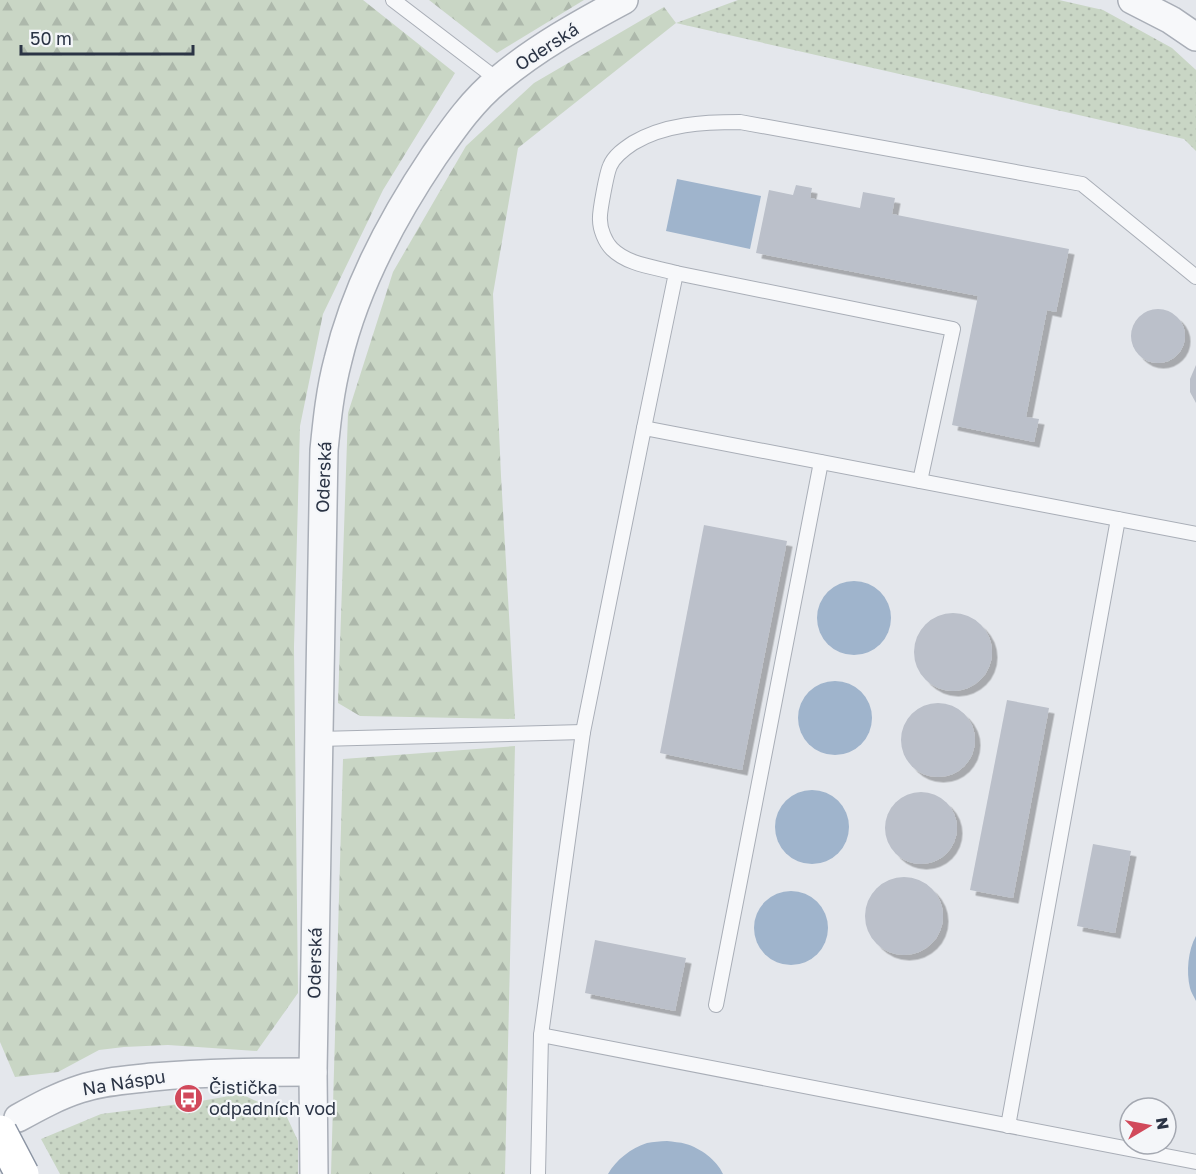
<svg xmlns="http://www.w3.org/2000/svg" width="1196" height="1174" viewBox="0 0 1196 1174" font-family="'Golos Text',sans-serif">
<defs>
<pattern id="green-dots" width="8" height="8" patternUnits="userSpaceOnUse" patternTransform="scale(1.5)"><rect width="8" height="8" fill="#c9d6c5"/><path d="M2 2h.1M6 6h.1" fill="none" stroke="#adb8ab" stroke-width="1.8" stroke-linecap="round"/></pattern>
<pattern id="forest-firs" width="22" height="20" patternUnits="userSpaceOnUse" patternTransform="scale(1.5)"><rect width="22" height="20" fill="#c9d6c5"/><path d="M5 1l3.5 6h-7zM16 11l3.5 6h-7z" fill="#adb8ab"/></pattern>
<filter id="shadow"><feDropShadow dx="5.5" dy="5.5" stdDeviation="0" flood-color="#0004"/></filter>
</defs>
<rect width="100%" height="100%" fill="#e4e7ec"/>
<g fill="url(#green-dots)">
<path d="M738 0H1059L1103 10 1172 48 1196 70V151L1184 139 676 23Z"/>
<path d="M241 1094 286 1115 298 1141V1174H60L41 1139 101 1114 195 1102Z"/>
</g>
<g fill="url(#forest-firs)">
<path d="M0 0H363L455 73 383 190 323 314 300 426 294 647 298 993 257 1051 168 1045 124 1047 99 1050 58 1072 15 1077 0 1042Z"/>
<path d="M429 0H584L497 53Z"/>
<path d="M664 7 676 23 518 148 493 294 501 476 515 719 360 716 338 703 348 413 393 272 466 146 534 83Z"/>
<path d="M515 746 505 1174H331L343 759Z"/>
</g>
<g fill="#9fb4cc">
<path d="M677 179 761 196 750 249 666 231Z"/>
<circle cx="854" cy="618" r="37"/>
<circle cx="835" cy="718" r="37"/>
<circle cx="812" cy="827" r="37"/>
<circle cx="791" cy="928" r="37"/>
<path d="M1196 936V1001C1194 997 1191 992 1190 988 1186 972 1188 950 1196 936Z"/>
<path d="M667 1141C673 1142 680 1142 686 1144 700 1148 717 1160 723 1174H608C616 1160 631 1148 647 1143 653 1142 660 1141 667 1141Z"/>
</g>
<g fill="#bbc0ca" filter="url(#shadow)">
<path d="M796 185 812 188 810 198 860 208 863 192 895 198 892 214 1069 249 1056 312 1047 310 1026 417 1039 419 1034 442 952 425 978 296 756 253 769 190 793 195Z"/>
<circle cx="1158" cy="336" r="27"/>
<path d="M1196 365V403L1190 392V379Z"/>
<path d="M704 525 787 541 742 770 660 753Z"/>
<circle cx="953" cy="652" r="39"/>
<path d="M1007 700 1049 708 1013 898 970 890Z"/>
<circle cx="938" cy="740" r="37"/>
<circle cx="921" cy="828" r="36"/>
<path d="M1093 844 1131 851 1115 933 1077 926Z"/>
<circle cx="904" cy="916" r="39"/>
<path d="M595 940 686 958 675 1011 585 993Z"/>
</g>
<g fill="none" stroke-linecap="round" stroke-linejoin="round">
<defs>
<g id="lane">
<path d="M393 0 498 80"/>
<path d="M676 273 953 329 920 481"/>
<path d="M644 428 676 273C655 267 628 265 612 249 605 242 600 229 600 220 599 213 607 172 610 166 614 156 624 149 633 143 665 124 703 122 740 122L1082 184 1196 277"/>
<path d="M319 739 583 732"/>
<path d="M716 1005 821 462"/>
<path d="M541 1035 1196 1162"/>
<path d="M1008 1126 1118 519"/>
<path d="M538 1174 541 1035 583 732 644 428 1196 534"/>
</g>
<g id="street">
<path d="M1132 0 1171 20 1196 37"/>
<path d="M18 1118C38 1107 58 1096 80 1089 104 1081 128 1080 153 1077 206 1072 260 1072 313 1072"/>
<path d="M314 1174 313 1072 324 450C327 420 330 390 338 360 355 288 393 217 434 156 453 129 472 101 498 80 536 48 581 23 624 0"/>
</g>
</defs>
<use href="#lane" stroke="#a9aeb7" stroke-width="16"/>
<use href="#street" stroke="#a9aeb7" stroke-width="30"/>
<use href="#lane" stroke="#f7f8fa" stroke-width="14"/>
<use href="#street" stroke="#f7f8fa" stroke-width="27"/>
<defs>
<path id="highway-bridge" d="M0 1132 22 1174"/>
</defs>
<use href="#highway-bridge" stroke="#8b94a3" stroke-width="36" stroke-linecap="butt"/>
<use href="#highway-bridge" stroke="#fff" stroke-width="33"/>
</g>
<defs>
<symbol id="bus-disc" viewBox="-11 -11 22 22"><circle r="9.5" fill="#d1495b" stroke="#f4f6f9"/><path d="M-5-6H5V4H4V6H2V4H-2V6H-4V4H-5ZM-3.5-4V0h7V-4ZM-3.5 1.2v1.5H-2V1.2ZM2 1.2v1.5H3.5V1.2Z" fill="#fff"/></symbol>
</defs>
<g fill-rule="evenodd">
<use href="#bus-disc" x="172" y="1082" width="33" height="33"/>
</g>
<g text-anchor="middle" stroke-width="4.5" stroke-linejoin="round" paint-order="stroke">
<g font-size="18" fill="#2b3445" stroke="#f4f6f9">
<text transform="translate(547 47) rotate(-33)" y="6">Oderská</text>
<text transform="translate(324 477) rotate(-88)" y="6">Oderská</text>
<text transform="translate(315 963) rotate(-89)" y="6">Oderská</text>
<text transform="translate(124 1083) rotate(-9)" y="6">Na Náspu</text>
</g>
<g font-size="18" fill="#2b3445" stroke="#f4f6f9" text-anchor="start">
<text x="209" y="1094">Čistička<tspan x="209" dy="21">odpadních vod</tspan></text>
</g>
</g>
<g transform="translate(1148 1126) rotate(80)"><circle r="28" fill="#f4f6f9" stroke="#a4a8b1" stroke-width="1.5"/>
<path d="M0-4.5L10 22L0 15L-10 22Z" fill="#d1495b"/>
<text y="-9" font-size="16" font-weight="bold" text-anchor="middle" fill="#2b3445">N</text>
</g>
<path d="M21 45v9h172v-9" fill="none" stroke="#2b3445" stroke-width="3"/>
<text x="30" y="45" font-size="18" fill="#2b3445" stroke="#f4f6f9" stroke-width="4.5" paint-order="stroke">50 m</text>
</svg>
